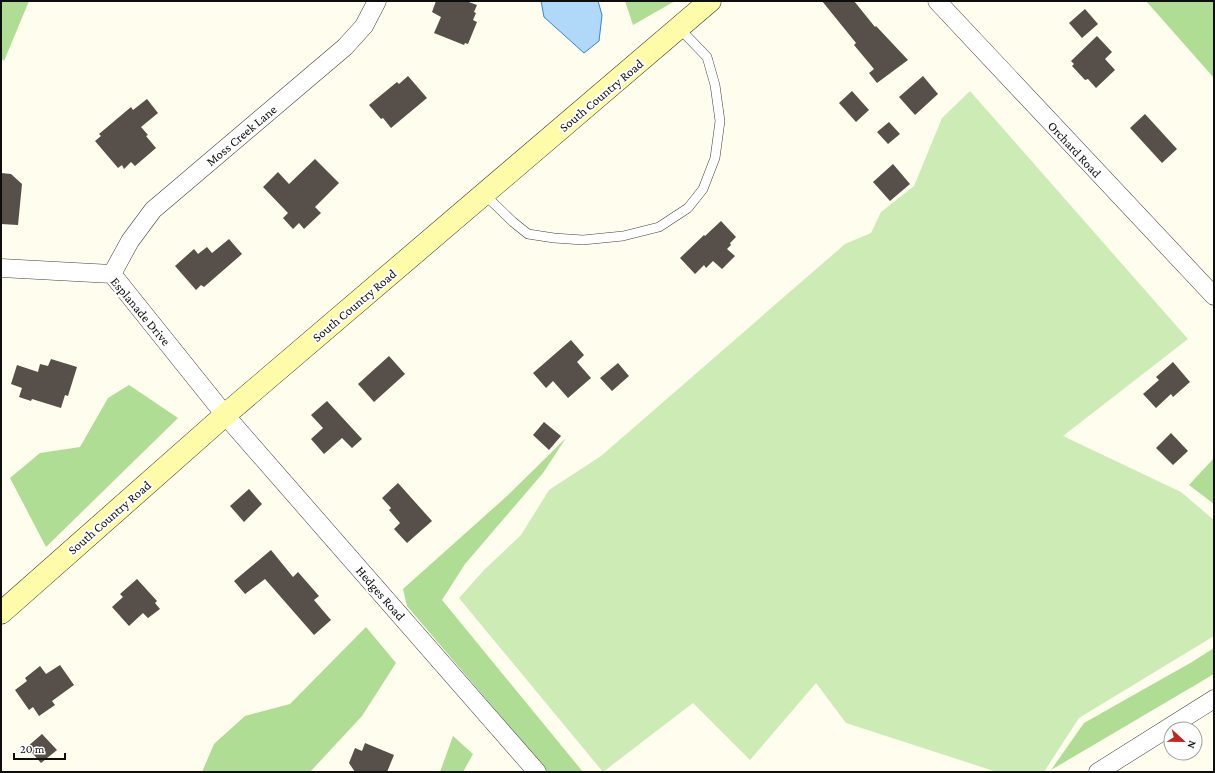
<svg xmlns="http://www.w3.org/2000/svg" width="1215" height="773" viewBox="0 0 1215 773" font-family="'Crimson Pro',serif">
<rect width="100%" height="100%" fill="#fffdee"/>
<path fill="#cdecb5" d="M970 91 1188 339 1063 436 1181 492 1214 520V636L1079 718 1044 772H997L846 723 816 683 750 760 693 703 603 772 459 598 484 570 521 535 549 490 601 456 845 244 871 233 881 212 914 186 942 118Z"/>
<g fill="#afdd93">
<path d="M1 1H29L4 61 1 58Z"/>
<path d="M625 1H675L633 25Z"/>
<path d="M1146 1H1214V78Z"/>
<path d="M129 385 178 418 46 547 10 478 40 453 80 447 108 398Z"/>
<path d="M566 438 543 473 465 564 442 600 583 772H548L407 606 403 589 507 496Z"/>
<path d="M1214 458V504L1189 485Z"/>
<path d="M366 627 396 663 362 716 310 772H202L214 744 245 716 290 704Z"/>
<path d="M1214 648V674L1051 770 1084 723 1192 662Z"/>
<path d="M453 736 473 754 463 772H440Z"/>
</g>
<path fill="#afd8f9" stroke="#3287d5" d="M541 1H598L602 15 599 41 584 53 544 17Z"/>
<g fill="#574f49">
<path d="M436 1H466L477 5 474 12 476 13 473 20 477 22 468 44 465 43 464 45 434 33 441 17 432 12Z"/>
<path d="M822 1H854L875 27 876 26 908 60 877 83 869 73 874 69 854 45 856 43Z"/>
<path d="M1085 9 1098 24 1082 38 1069 23Z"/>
<path d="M1097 36 1112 52 1105 59 1115 70 1096 88 1088 79 1085 80 1072 66 1074 64 1071 61Z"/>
<path d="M408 76 427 98 391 128 383 118 381 119 369 105 397 82 399 84Z"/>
<path d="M923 76 938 94 915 115 899 97Z"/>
<path d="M852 91 869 110 856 122 839 103Z"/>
<path d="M147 99 158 113 141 127 148 135 146 136 156 148 135 166 131 162 124 169 122 165 118 168 95 141 101 136 99 134 131 107 133 110Z"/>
<path d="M1145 114 1177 149 1162 163 1130 128Z"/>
<path d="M889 122 900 134 888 144 877 132Z"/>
<path d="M315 159 339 183 315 207 321 213 304 229 299 223 293 229 283 218 288 213 263 187 278 172 289 184Z"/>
<path d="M893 164 910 184 890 201 873 182Z"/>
<path d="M1 173 11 174 22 184 18 225 1 224Z"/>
<path d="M721 221 736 237 730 243 731 245 727 249 735 256 722 269 713 261 706 268 704 265 695 274 680 258 704 235 705 236Z"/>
<path d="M229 239 242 254 204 287 201 285 196 290 175 266 194 249 198 254 207 247 212 253Z"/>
<path d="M571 340 584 355 577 362 591 378 568 398 553 381 546 388 533 373Z"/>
<path d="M389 356 405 374 374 402 358 384Z"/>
<path d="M51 359 77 367 68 396 65 395 61 408 32 399 31 401 19 397 22 388 11 384 17 365 38 372 40 364 48 366Z"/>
<path d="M1173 362 1190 382 1173 397 1171 394 1156 408 1143 394 1159 380 1156 377Z"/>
<path d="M618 363 629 376 612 391 600 378Z"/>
<path d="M327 401 362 439 352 448 342 438 324 454 311 439 323 428 311 415Z"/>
<path d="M544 422 561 436 549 450 533 435Z"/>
<path d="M1171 433 1188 451 1173 465 1156 448Z"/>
<path d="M398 483 432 521 407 543 394 529 400 523 389 510 391 508 382 498Z"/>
<path d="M249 489 262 504 244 522 230 506Z"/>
<path d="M271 550 293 577 298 572 319 596 314 600 331 620 314 635 265 579 245 594 234 581Z"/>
<path d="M137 579 157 601 155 603 160 609 148 618 143 613 129 626 112 607 123 597 120 594Z"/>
<path d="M60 665 74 685 52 701 55 705 39 716 33 707 29 710 15 690 27 681 25 678 40 666 46 674Z"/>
<path d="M42 734 57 750 41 763 27 747Z"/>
<path d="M365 743 394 755 387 772H355L349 763 355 748 362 751Z"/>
</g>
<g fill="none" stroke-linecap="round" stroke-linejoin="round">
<defs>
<path id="lane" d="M484 194 513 222 528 234 554 238 583 240 623 236 659 227 688 208 703 189 715 158 720 121 715 85 707 57 679 28"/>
<g id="street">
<path d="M937 1 1214 296"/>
<path d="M1 268 112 274 225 415 537 772"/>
<path d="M112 274 130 241 153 210 345 47 364 26 377 1"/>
<path d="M1098 772 1214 699"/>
</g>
<path id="secondary" d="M1 613 225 415 710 1"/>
</defs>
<use href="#lane" stroke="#404040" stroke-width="10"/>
<use href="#street" stroke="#404040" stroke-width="19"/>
<use href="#secondary" stroke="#2f2f2f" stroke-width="23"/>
<use href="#lane" stroke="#fff" stroke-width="9"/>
<use href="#street" stroke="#fff" stroke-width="18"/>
<use href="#secondary" stroke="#fffca9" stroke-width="22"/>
</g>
<g text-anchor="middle" stroke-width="4" stroke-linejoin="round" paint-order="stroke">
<g font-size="13" fill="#0d0d0d" stroke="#fff">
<text transform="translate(601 95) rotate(-40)" y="5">South Country Road</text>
<text transform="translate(241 135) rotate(-40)" y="5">Moss Creek Lane</text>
<text transform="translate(1075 149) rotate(47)" y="5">Orchard Road</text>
<text transform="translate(354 305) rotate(-40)" y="5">South Country Road</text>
<text transform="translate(141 311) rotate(50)" y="5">Esplanade Drive</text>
<text transform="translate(109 517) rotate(-41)" y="5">South Country Road</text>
<text transform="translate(381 593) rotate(49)" y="5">Hedges Road</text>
</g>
</g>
<rect width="1215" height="773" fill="none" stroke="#0d0d0d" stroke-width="4"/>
<g transform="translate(1183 741) rotate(112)"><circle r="19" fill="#ffffff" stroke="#9e9e9e"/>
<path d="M0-3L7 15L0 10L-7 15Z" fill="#c5231e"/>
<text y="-6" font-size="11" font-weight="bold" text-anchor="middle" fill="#0d0d0d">N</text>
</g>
<path d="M14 753v6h51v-6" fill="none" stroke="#0d0d0d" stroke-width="2"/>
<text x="20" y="753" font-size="12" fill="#0d0d0d" stroke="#ffffff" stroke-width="3" paint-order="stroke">20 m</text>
</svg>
